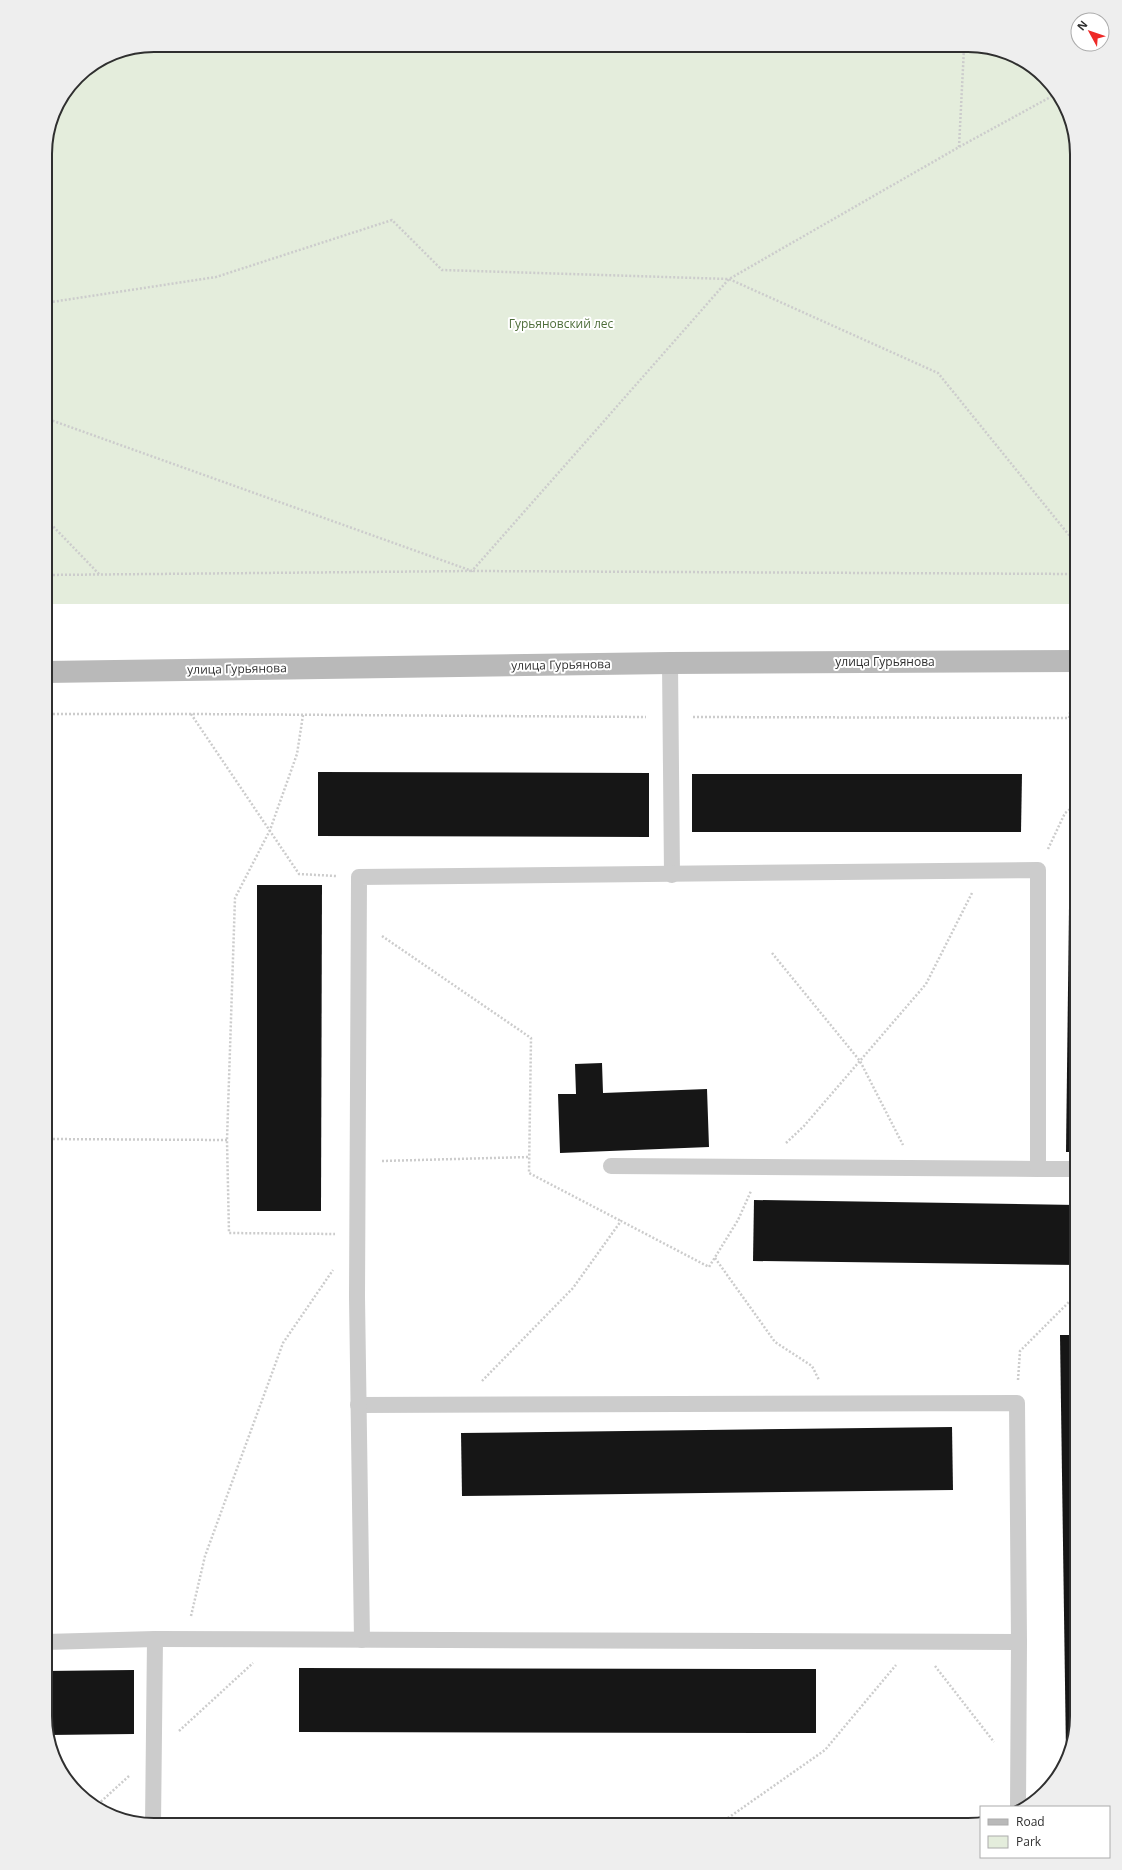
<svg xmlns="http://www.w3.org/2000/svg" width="1122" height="1870" viewBox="0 0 1122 1870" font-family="'Open Sans',sans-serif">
<rect width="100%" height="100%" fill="#fff"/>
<path fill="#e4eddc" d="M154 45H976L1029 63 1066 106 1077 154V604H45V147L53 112 77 77 112 53Z"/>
<g fill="#161616">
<path d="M318 772 649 773V837L318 836Z"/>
<path d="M692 774H1022L1021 832H692Z"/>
<path d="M1070 826H1077V1152H1066Z"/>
<path d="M257 885H322L321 1211H257Z"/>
<path d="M602 1063 603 1093 707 1089 709 1147 560 1153 558 1094H576L575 1064Z"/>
<path d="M754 1200 1077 1205V1265L753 1261Z"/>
<path d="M1060 1335H1077V1716L1066 1753Z"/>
<path d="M952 1427 953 1490 462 1496 461 1433Z"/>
<path d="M299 1668 816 1669V1733L299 1732Z"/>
<path d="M134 1670V1734L49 1735 45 1716V1671Z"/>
</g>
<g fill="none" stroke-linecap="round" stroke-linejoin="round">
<g stroke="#ccc" stroke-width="2.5" stroke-dasharray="2 2" stroke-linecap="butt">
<path d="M959 147 964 48 962 45"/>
<path d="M45 303 216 277 392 220 442 270 729 279 938 373 1077 545"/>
<path d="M45 418 472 571 729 279 959 147 1056 94"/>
<path d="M45 518 99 574"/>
<path d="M45 575 472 571 1077 574"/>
<path d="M45 714H191L646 717"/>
<path d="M191 714 299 874 336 876"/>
<path d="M303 715 297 754 270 830 235 898 227 1140 229 1233 335 1234"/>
<path d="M693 717 1077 718"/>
<path d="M1069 718 1075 687"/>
<path d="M1048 849 1065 813 1077 804"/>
<path d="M382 936 531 1038 529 1173 621 1221"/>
<path d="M772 953 860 1061 903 1145"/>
<path d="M45 1139 227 1140"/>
<path d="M786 1143 804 1126 926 984 972 893"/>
<path d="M382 1161 529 1157"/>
<path d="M715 1258 775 1342 812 1366 819 1380"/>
<path d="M1018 1380 1020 1351 1077 1294"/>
<path d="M482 1381 573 1288 621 1221 709 1267 738 1220 751 1191"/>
<path d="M191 1616 205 1556 283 1343 333 1270"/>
<path d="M935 1666 994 1742"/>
<path d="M179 1731 253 1663"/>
<path d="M95 1807 129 1776"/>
<path d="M718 1825 825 1750 896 1665"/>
</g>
<g stroke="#ccc" stroke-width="16">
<path d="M670 663 672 875"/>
<path d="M611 1166 1038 1169"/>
<path d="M358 1405 1017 1403 1019 1642"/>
<path d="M155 1639 1019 1642 1018 1807"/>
<path d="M362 1640 357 1297 359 877 1038 870V1169H1077"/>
<path d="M45 1642 155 1639 153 1825"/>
</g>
<path stroke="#b9b9b9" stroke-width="22" d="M45 672 670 663 1077 661"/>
</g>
<g text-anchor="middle" stroke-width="4" stroke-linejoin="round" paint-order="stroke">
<g font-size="12" fill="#4e6d3a" stroke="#fff">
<text x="561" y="328">Гурьяновский лес</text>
</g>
<g font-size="12" fill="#2f2f2f" stroke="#fff">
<text x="885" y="666">улица Гурьянова</text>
<text transform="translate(561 665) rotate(-1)" y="4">улица Гурьянова</text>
<text transform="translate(237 669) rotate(-1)" y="4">улица Гурьянова</text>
</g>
</g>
<path d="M0 0H1122V1870H0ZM154 52H968A102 102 0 0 1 1070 154V1716A102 102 0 0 1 968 1818H154A102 102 0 0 1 52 1716V154A102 102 0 0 1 154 52Z" fill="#eee" fill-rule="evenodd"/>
<path fill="none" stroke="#2f2f2f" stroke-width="2" d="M154 52H968A102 102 0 0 1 1070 154V1716A102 102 0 0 1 968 1818H154A102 102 0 0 1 52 1716V154A102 102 0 0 1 154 52Z"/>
<rect x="980" y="1806" width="130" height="52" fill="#ffffff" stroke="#acacac"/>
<rect x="988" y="1819" width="20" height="6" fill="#b9b9b9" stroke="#acacac"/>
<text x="1016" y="1826" font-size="12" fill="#2f2f2f">Road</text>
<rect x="988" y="1836" width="20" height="12" fill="#e4eddc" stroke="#acacac"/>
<text x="1016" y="1846" font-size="12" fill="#2f2f2f">Park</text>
<g transform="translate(1090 32) rotate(310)"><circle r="19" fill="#ffffff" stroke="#acacac"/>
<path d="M0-3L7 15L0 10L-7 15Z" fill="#ee2a28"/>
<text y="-6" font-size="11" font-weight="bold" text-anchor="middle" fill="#2f2f2f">N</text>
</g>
</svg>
